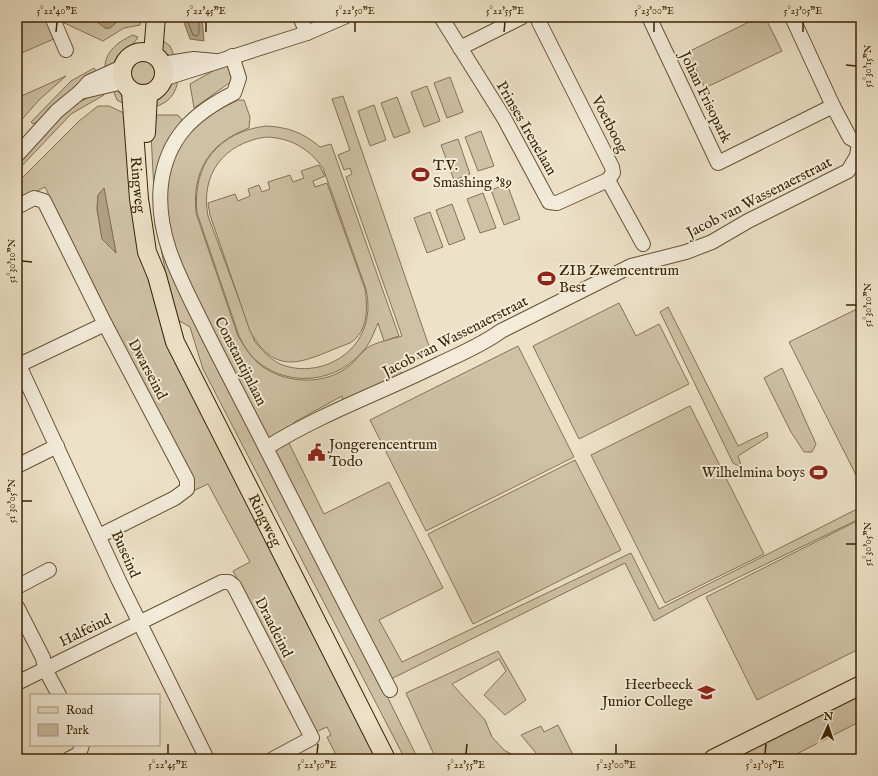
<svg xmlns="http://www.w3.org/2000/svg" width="878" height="776" viewBox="0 0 878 776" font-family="'IM FELL English',serif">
<rect width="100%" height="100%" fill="#ede1c8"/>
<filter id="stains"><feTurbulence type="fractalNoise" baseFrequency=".005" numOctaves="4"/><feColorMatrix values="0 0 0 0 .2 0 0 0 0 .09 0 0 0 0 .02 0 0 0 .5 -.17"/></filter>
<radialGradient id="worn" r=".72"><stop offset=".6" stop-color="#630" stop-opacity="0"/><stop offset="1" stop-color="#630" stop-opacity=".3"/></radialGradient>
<g fill="#cfc1a6" stroke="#867354" fill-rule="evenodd">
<path d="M17 17H46L56 38 17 55Z"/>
<path d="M58 17H91L106 28H110L122 17H142L140 25 124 28 103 41 60 21Z"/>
<path d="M759 17H765L782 51 705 88 690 56V51Z"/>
<path d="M133 35 138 37C134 45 114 64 105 69 104 52 119 41 133 35Z"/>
<path d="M162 40 170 46 175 58 161 52Z"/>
<circle cx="143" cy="73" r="13"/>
<path d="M225 64 231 69 232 81 194 108 190 84Z"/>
<path d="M94 68 97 72 81 80 44 118 33 124 31 122 71 81Z"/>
<path d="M66 76 39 100 17 125V98Z"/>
<path d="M450 77 463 112 447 118 434 83Z"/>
<path d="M178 78C177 93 169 103 154 107V98L167 84Z"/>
<path d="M427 86 440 121 424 127 411 92Z"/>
<path d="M112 87 123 92 126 105 117 100Z"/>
<path d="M103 90 104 95 71 114 17 171V163L68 108Z"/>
<path d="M343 96 431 352 399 368 403 376 343 404 342 396 293 423V426L269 442 174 257 167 236 166 181 183 134 210 114 238 100H244L250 117 249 128C209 143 192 171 196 213L238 336C244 346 250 356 258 363 281 383 320 386 345 369 354 364 359 354 367 348 376 342 392 339 402 336L346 177 352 174 350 168 344 170 338 155 350 150 332 99Z"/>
<path d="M397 97 410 132 394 138 381 103Z"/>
<path d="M374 105 386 140 370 146 358 111Z"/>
<path d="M98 106H109L126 114 148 272 382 759H338L327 737 331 735 327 727 316 732 233 571 250 562 208 484 195 490 45 187 17 201V183L79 121ZM104 189 116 253 102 238 97 209 98 195Z"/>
<path d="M150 115H178L182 120 174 131 155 210Z"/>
<path d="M266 126C288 127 304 133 320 147L331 144 399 336 384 341 378 323C374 332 371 342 364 350 338 382 292 388 259 363 250 356 244 346 239 336L197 213C192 165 218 132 266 126ZM266 137C291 138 308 148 323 168L366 289C369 303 369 317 363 331 350 362 311 377 280 364 270 359 262 350 255 342L208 216C200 174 224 143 266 137Z"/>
<path d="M481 131 494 166 478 171 465 137Z"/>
<path d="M458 139 470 174 454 180 441 145Z"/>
<path d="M319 165 325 176 313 181 315 187 327 183 365 289C368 308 368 332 350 343 308 358 278 382 250 331L210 215 208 203 235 194 238 201 250 196 248 189 259 185 262 192 270 189 268 182 290 175 293 182 304 178 301 171Z"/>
<path d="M507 184 520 219 504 225 491 190Z"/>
<path d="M483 193 496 228 480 233 467 199Z"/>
<path d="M452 204 465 239 449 245 436 210Z"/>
<path d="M430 212 443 247 427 253 414 218Z"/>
<path d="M159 238 384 690 418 759H405L203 369 190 327 178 320 171 300Z"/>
<path d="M619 303 636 336 659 324 689 384 579 439 533 346Z"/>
<path d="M668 307 738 446 767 432 768 437 738 456 742 468 733 463 665 322 660 312Z"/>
<path d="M861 307V485L789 342Z"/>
<path d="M518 346 574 457 426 531 370 420Z"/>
<path d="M782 368 816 444 812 452H804L791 432 764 378Z"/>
<path d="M690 406 764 554 665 603 591 455Z"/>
<path d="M289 443 324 514 389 482 443 588 379 620 402 662 631 553 659 609 855 510 861 511V527L857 520 698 597 654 621 625 563 391 679 273 451Z"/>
<path d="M575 460 621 550 473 624 428 534Z"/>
<path d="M855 522 861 534V648L757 700 706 597Z"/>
<path d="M498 651 526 700 505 715 484 695 506 671 499 659 452 684 485 720 492 737 504 750 520 759H436L406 693Z"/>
<path d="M861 690V721L787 759H727Z"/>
<path d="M558 725 575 759H541L521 735 541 726 544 732Z"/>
</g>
<g fill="#b1a185" stroke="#826f51">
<path d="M91 17H122L110 28H105Z"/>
<path d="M182 17H202L204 41 190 39Z"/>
<path d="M104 188 116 253 102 239 97 209 98 195Z"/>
</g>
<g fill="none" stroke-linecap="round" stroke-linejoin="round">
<path stroke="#766344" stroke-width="1" d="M186 17 193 35 197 36 199 34V17"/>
<defs>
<g id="minor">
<path d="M52 17 66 50"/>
<path d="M300 17 307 33"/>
<path d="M441 17 504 118 549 202 557 203 608 180 613 173 612 167 539 22 540 17"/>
<path d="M649 17 718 163 833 106"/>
<path d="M792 17 833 106 850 138 859 143"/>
<path d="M460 48 522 17"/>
<path d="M232 56 239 78 234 93C194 113 167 137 161 184 155 238 183 283 205 329 225 369 246 409 266 448 307 529 348 610 390 690"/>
<path d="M162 64 194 59 215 61"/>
<path d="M163 79 307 33 344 17"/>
<path d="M80 92 123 82"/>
<path d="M17 155 57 111 80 92 89 82 122 67"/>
<path d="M608 180 643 244"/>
<path d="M17 207 34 198 44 201 105 324 187 480V489L175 498 99 536"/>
<path d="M17 361 119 581 207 759"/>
<path d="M17 366 105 324"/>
<path d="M266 448C320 414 382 392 439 364 460 354 482 345 501 331L631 266 686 252 712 242 748 221 848 171 857 156 859 143H861"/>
<path d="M17 466 57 446"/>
<path d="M17 587 49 570"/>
<path d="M17 607 43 658 45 669 59 695"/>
<path d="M17 683 222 582H229L234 586 312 738 273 759"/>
<path d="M69 759 79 754 82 745"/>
</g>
<g id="major">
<circle cx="143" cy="73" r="21"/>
<path d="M153 54 156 17"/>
<path id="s1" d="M131 91 139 199 147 252 157 276 175 342 386 759"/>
<path d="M146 133 148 94"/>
<path d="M713 759 861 685"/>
</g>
</defs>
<use href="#minor" stroke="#685434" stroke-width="16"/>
<use href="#major" stroke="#3c2502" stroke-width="20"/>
<use href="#minor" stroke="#f3ecdb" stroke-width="14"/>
<use href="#major" stroke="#ede1c8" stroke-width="18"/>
</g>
<path fill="none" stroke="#3c2502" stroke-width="1.5" d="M56 32 57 22M206 32V22M355 32V22M504 32 505 22M654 32V22M803 32V22M846 65 856 66M22 261 32 262M846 305H856M22 501H32M846 544H856M168 754V744M317 754 318 744M466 754 467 744M616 754V744M765 754 766 744"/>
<defs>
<symbol id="stadium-bare" viewBox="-9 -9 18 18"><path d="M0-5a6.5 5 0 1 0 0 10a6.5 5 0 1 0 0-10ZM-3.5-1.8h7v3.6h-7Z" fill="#8f2418" stroke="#f3ecdb" stroke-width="2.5" paint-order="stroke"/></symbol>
<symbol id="civic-bare" viewBox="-9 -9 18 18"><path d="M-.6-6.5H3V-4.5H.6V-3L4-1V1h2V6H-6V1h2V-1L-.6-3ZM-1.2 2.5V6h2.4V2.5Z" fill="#8f2418" stroke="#f3ecdb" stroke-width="2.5" paint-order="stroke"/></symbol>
<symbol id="school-bare" viewBox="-9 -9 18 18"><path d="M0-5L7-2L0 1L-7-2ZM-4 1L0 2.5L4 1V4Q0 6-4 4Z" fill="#8f2418" stroke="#f3ecdb" stroke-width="2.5" paint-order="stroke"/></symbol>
</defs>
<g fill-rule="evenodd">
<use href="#stadium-bare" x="408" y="162" width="25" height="25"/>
<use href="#stadium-bare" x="534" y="266" width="25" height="25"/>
<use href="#civic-bare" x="304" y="440" width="25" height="25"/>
<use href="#stadium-bare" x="806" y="460" width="25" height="25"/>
<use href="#school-bare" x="694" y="680" width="25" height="25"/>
</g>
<g text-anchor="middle" stroke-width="4" stroke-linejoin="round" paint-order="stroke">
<g font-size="15" fill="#3c2502" stroke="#f3ecdb">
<text transform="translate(706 97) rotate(64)" y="5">Johan Frisopark</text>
<text transform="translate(610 124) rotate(63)" y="5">Voetboog</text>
<text transform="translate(527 128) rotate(60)" y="5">Prinses Irenelaan</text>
<text dy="5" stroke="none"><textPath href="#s1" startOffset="94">Ringweg</textPath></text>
<text transform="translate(759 197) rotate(-27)" y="5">Jacob van Wassenaerstraat</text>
<text transform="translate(455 336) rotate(-27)" y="5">Jacob van Wassenaerstraat</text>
<text transform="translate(241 361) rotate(63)" y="5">Constantijnlaan</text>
<text transform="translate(148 369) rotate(62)" y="5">Dwarseind</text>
<text dy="5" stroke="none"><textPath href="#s1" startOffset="456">Ringweg</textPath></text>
<text transform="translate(126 554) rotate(66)" y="5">Buseind</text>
<text transform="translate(274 627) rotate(63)" y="5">Draadeind</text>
<text transform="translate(85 630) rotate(-26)" y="5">Halfeind</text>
</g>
<g font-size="15" fill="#3c2502" stroke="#f3ecdb" text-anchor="start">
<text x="433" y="170">T.V.<tspan x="433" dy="17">Smashing '89</tspan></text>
<text x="559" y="275">ZIB Zwemcentrum<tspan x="559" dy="17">Best</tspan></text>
<text x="329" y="449">Jongerencentrum<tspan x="329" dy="17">Todo</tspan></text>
<text x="805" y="477" text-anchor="end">Wilhelmina boys</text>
<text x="693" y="689" text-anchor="end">Heerbeeck<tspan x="693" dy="17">Junior College</tspan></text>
</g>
</g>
<rect width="878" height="776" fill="none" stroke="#ede1c8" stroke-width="44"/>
<rect x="30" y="694" width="130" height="52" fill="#f3ecdb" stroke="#aa9c84"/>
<rect x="38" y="707" width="20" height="6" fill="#ede1c8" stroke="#aa9c84"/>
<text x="66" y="714" font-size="12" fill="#3c2502">Road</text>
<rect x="38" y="724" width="20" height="12" fill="#cfc1a6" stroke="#aa9c84"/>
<text x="66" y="734" font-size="12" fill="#3c2502">Park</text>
<g transform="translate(828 726) rotate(3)" stroke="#f3ecdb" stroke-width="3" paint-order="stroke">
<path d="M0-3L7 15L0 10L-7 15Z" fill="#3c2502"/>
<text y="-6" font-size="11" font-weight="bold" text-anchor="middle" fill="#3c2502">N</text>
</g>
<rect x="22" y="22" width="834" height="732" fill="none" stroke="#3c2502" stroke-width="1.5"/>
<g font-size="10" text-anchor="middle" fill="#3c2502">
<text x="57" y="14">5°22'40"E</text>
<text x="206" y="14">5°22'45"E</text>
<text x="355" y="14">5°22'50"E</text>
<text x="505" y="14">5°22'55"E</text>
<text x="654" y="14">5°23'00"E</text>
<text x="803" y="14">5°23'05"E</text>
<text transform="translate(867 66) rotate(-90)" y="4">51°30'15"N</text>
<text transform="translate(11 261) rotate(-90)" y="4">51°30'10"N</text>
<text transform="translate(867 305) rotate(-90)" y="4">51°30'10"N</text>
<text transform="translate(11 501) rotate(-90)" y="4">51°30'05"N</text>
<text transform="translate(867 544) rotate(-90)" y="4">51°30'05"N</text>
<text x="168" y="768">5°22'45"E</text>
<text x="317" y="768">5°22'50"E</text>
<text x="466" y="768">5°22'55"E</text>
<text x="616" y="768">5°23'00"E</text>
<text x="765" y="768">5°23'05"E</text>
</g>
<rect width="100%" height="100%" filter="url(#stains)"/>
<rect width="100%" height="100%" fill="url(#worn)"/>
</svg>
